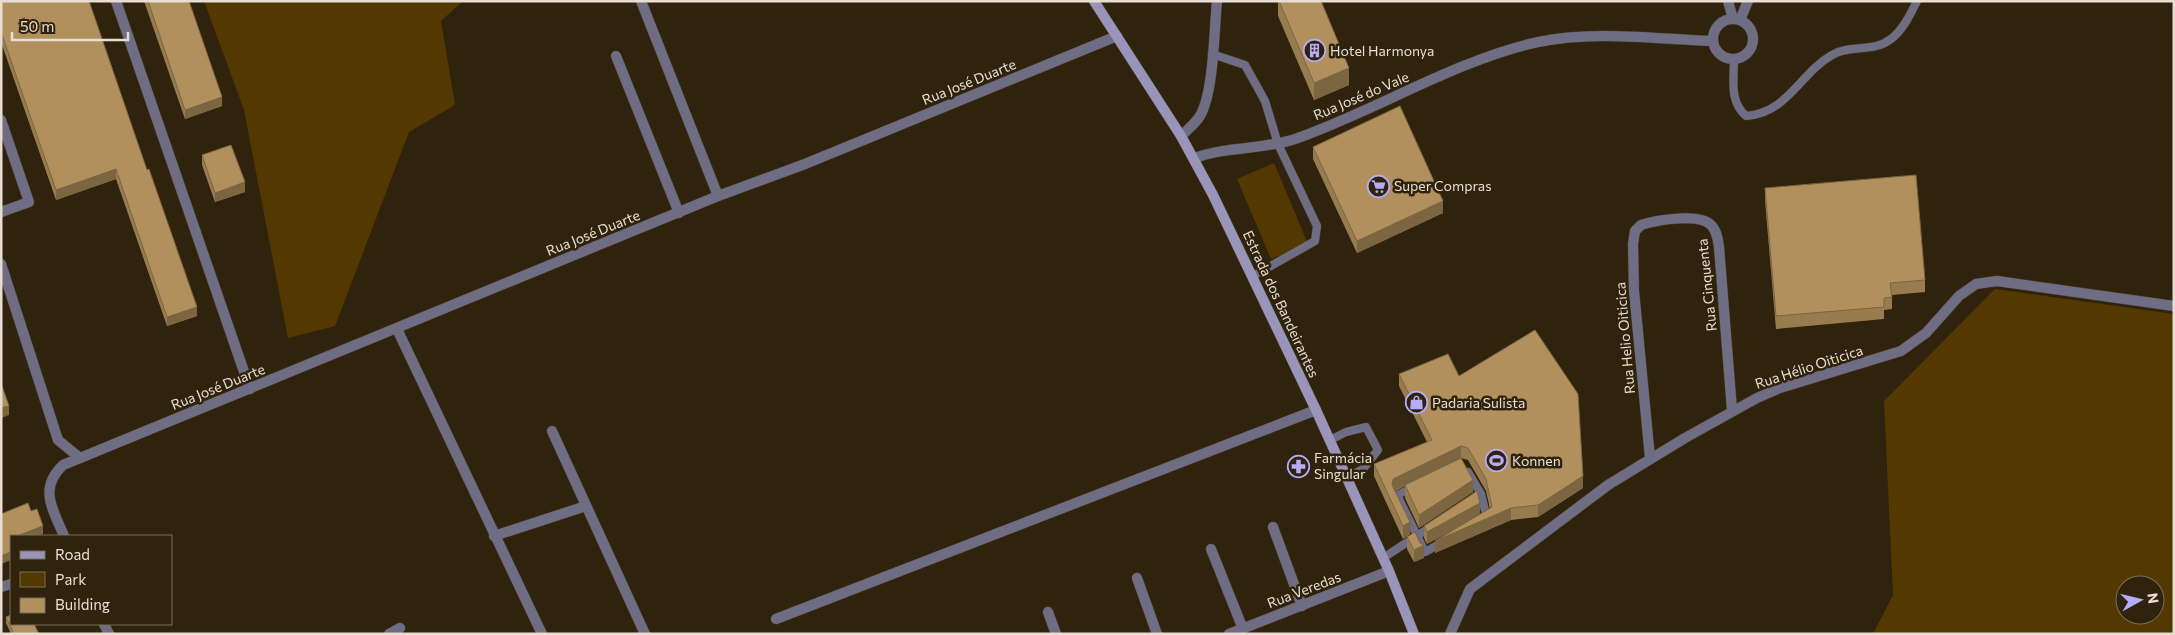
<svg xmlns="http://www.w3.org/2000/svg" width="2175" height="635" viewBox="0 0 2175 635" font-family="Commissioner,sans-serif">
<rect width="100%" height="100%" fill="#30230e"/>
<g fill="#533800" fill-rule="evenodd">
<path d="M204 1H463L441 21 455 105 409 132 335 326 288 338 244 110Z"/>
<path d="M1274 163 1308 244 1271 259 1237 179Z"/>
<path d="M1995 289 2174 314V634H1873L1893 595 1884 401ZM2125 585H2155V615H2125Z"/>
</g>
<g fill="none" stroke-linecap="round" stroke-linejoin="round">
<defs>
<g id="lane">
<path d="M1212 54 1245 65 1265 101 1278 144 1317 226 1315 241 1253 276"/>
<path d="M1734 59C1734 80 1729 101 1746 116 1788 113 1800 73 1832 55 1851 44 1873 53 1891 39 1903 30 1910 15 1917 1"/>
<path d="M1330 440 1346 432 1366 427 1378 450 1363 469 1347 477"/>
<path d="M1468 472 1481 494 1471 501"/>
<path d="M1412 488 1397 495 1425 552 1443 542"/>
<path d="M1481 494 1487 518 1484 520"/>
<path d="M1383 558 1432 526"/>
</g>
<g id="street">
<path d="M116 1 250 389"/>
<path d="M641 1 718 196"/>
<path d="M1728 1 1733 19"/>
<circle cx="1733" cy="39" r="20"/>
<path d="M1740 20 1748 1"/>
<path d="M616 56 679 213"/>
<path d="M1 120 29 202 1 212"/>
<path d="M1181 136C1187 130 1195 124 1200 116 1214 92 1214 30 1217 1"/>
<path d="M1195 158C1227 146 1262 150 1295 139 1375 111 1456 60 1538 42 1594 30 1656 39 1713 41"/>
<path d="M1 264 58 440 80 458"/>
<path d="M397 329 542 634"/>
<path d="M552 431 645 634"/>
<path d="M1650 458 1634 291 1633 244 1635 231 1641 225C1656 220 1699 213 1711 225 1717 231 1718 240 1719 247L1732 410"/>
<path d="M1273 527 1302 606"/>
<path d="M64 536C53 509 38 489 63 465L718 196 805 164 1117 36"/>
<path d="M494 536 586 506"/>
<path d="M1211 549 1243 629"/>
<path d="M1137 578 1157 634"/>
<path d="M1 587 11 584"/>
<path d="M1048 612 1056 634"/>
<path d="M776 619 1316 410"/>
<path d="M104 624 109 634"/>
<path d="M389 634 400 628"/>
<path d="M1229 634 1389 571"/>
<path d="M1450 634 1470 589 1608 485 1685 438 1757 398 1780 388 1901 351 1926 333 1959 296 1976 284 1997 281 2174 306"/>
</g>
<path id="secondary" d="M1094 1 1181 136 1213 195 1316 410 1389 571 1414 634"/>
</defs>
<use href="#lane" stroke="#4d412d" stroke-width="9"/>
<use href="#street" stroke="#4d412d" stroke-width="11"/>
<use href="#secondary" stroke="#4d412d" stroke-width="11"/>
<use href="#lane" stroke="#6f6d84" stroke-width="8"/>
<use href="#street" stroke="#6f6d84" stroke-width="10"/>
<use href="#secondary" stroke="#9995ba" stroke-width="10"/>
</g>
<g fill="#987c50">
<path d="M1 1H89L197 316 167 326 116 179 56 200 1 42Z"/>
<path d="M144 1H189L222 106 185 119Z"/>
<path d="M1278 1H1321L1349 85 1314 100 1278 16Z"/>
<path d="M1313 147 1443 213 1357 253 1313 159Z"/>
<path d="M202 155 245 192 215 202 202 165Z"/>
<path d="M1765 188 1925 280V292L1892 295V309L1884 310V319L1776 329 1765 201Z"/>
<path d="M1399 374 1459 376 1583 488 1538 517 1511 520 1435 553 1453 530 1427 544 1424 538V526L1480 514 1490 509 1486 491 1468 460 1461 458 1434 471 1473 492 1419 528 1405 498V486L1395 491 1410 534 1403 539 1374 476V464L1427 442 1399 386Z"/>
<path d="M1407 537 1424 558 1414 562 1407 549Z"/>
<path d="M6 617 39 634H11L6 623Z"/>
</g>
<g fill="#7c6541">
<path d="M1349 68V85L1314 100V83Z"/>
<path d="M222 97V106L185 119V110Z"/>
<path d="M116 169V179L56 200V190Z"/>
<path d="M245 182V192L215 202V193Z"/>
<path d="M1443 201V213L1357 253V241Z"/>
<path d="M197 307V316L167 326V317Z"/>
<path d="M9 406V415L1 418V408Z"/>
<path d="M1461 446V458L1393 491 1392 485 1393 479Z"/>
<path d="M1583 476V488L1538 517V505Z"/>
<path d="M1473 480V492L1419 528V515Z"/>
<path d="M1480 503V515L1427 544V532Z"/>
<path d="M1511 508V520L1435 553V541Z"/>
<path d="M1410 522V534L1403 539V526Z"/>
<path d="M43 526V534L37 536H17Z"/>
<path d="M1424 545V558L1414 562V550Z"/>
<path d="M11 552V560L1 564V556Z"/>
</g>
<g fill="#b1905d" stroke="#7c6541">
<path d="M1 1H89L147 170 149 169 197 307 167 317 116 169 56 190 1 32Z"/>
<path d="M148 1H189L222 97 185 110Z"/>
<path d="M1279 1H1321L1349 68 1314 83Z"/>
<path d="M1400 106 1443 201 1357 241 1313 147Z"/>
<path d="M231 145 245 182 215 193 202 155Z"/>
<path d="M1916 175 1925 280 1890 283 1892 297 1884 298V307L1776 316 1765 188Z"/>
<path d="M1535 330 1578 394 1583 476 1538 505 1511 508 1435 541 1492 507 1486 479 1468 448 1461 446 1393 479 1392 485 1410 522 1403 526 1374 464 1432 440 1399 374 1448 354 1459 376Z"/>
<path d="M1 383 9 406 1 408Z"/>
<path d="M1461 458 1473 480 1419 515 1405 485Z"/>
<path d="M1477 491 1480 503 1427 532 1424 526Z"/>
<path d="M28 503 31 511 37 509 43 526 17 536H11V552L1 556V514Z"/>
<path d="M1415 532 1420 543 1424 545 1414 550 1407 537Z"/>
<path d="M11 615V624H34L39 634H14L6 617Z"/>
</g>
<defs>
<symbol id="building-ring" viewBox="-11 -11 22 22"><circle r="9.5" fill="#30230e" stroke="#b6acf8" stroke-width="1.5"/><path d="M-4-6H4V6H1V3H-1V6H-4ZM-2.5-4.3h1.7v1.8h-1.7ZM.8-4.3h1.7v1.8H.8ZM-2.5-1h1.7V.8h-1.7ZM.8-1h1.7V.8H.8Z" fill="#b6acf8"/></symbol>
<symbol id="supermarket-ring" viewBox="-11 -11 22 22"><circle r="9.5" fill="#30230e" stroke="#b6acf8" stroke-width="1.5"/><path d="M-6-5.5h2.5l.6 2H6L4.5 2H-2.5L-4.4-4H-6ZM-1.5 3.2a1.3 1.3 0 1 0 .1 0ZM3 3.2a1.3 1.3 0 1 0 .1 0Z" fill="#b6acf8"/></symbol>
<symbol id="shop-ring" viewBox="-11 -11 22 22"><circle r="9.5" fill="#30230e" stroke="#b6acf8" stroke-width="1.5"/><path d="M-5-2.5h2.3a2.7 3.5 0 0 1 5.4 0H5L5.5 6h-11ZM-1.5-2.5h3a1.5 2.3 0 0 0-3 0Z" fill="#b6acf8"/></symbol>
<symbol id="stadium-ring" viewBox="-11 -11 22 22"><circle r="9.5" fill="#30230e" stroke="#b6acf8" stroke-width="1.5"/><path d="M0-5a6.5 5 0 1 0 0 10a6.5 5 0 1 0 0-10ZM-3.5-1.8h7v3.6h-7Z" fill="#b6acf8"/></symbol>
<symbol id="pharmacy-ring" viewBox="-11 -11 22 22"><circle r="9.5" fill="#30230e" stroke="#b6acf8" stroke-width="1.5"/><path d="M-2-6h4v4h4v4h-4v4h-4v-4h-4v-4h4Z" fill="#b6acf8"/></symbol>
</defs>
<g fill-rule="evenodd">
<use href="#building-ring" x="1302" y="38" width="25" height="25"/>
<use href="#supermarket-ring" x="1366" y="174" width="25" height="25"/>
<use href="#shop-ring" x="1404" y="390" width="25" height="25"/>
<use href="#stadium-ring" x="1484" y="448" width="25" height="25"/>
<use href="#pharmacy-ring" x="1286" y="454" width="25" height="25"/>
</g>
<g text-anchor="middle" stroke-width="5" stroke-linejoin="round" paint-order="stroke">
<g font-size="14" fill="#e7ded1" stroke="#30230e" text-anchor="start">
<text x="1330" y="56">Hotel Harmonya</text>
<text x="1394" y="191">Super Compras</text>
<text x="1432" y="408">Padaria Sulista</text>
<text x="1314" y="463">Farmácia<tspan x="1314" dy="16">Singular</tspan></text>
<text x="1512" y="466">Konnen</text>
</g>
<g font-size="14" fill="#e7ded1" stroke="#30230e">
<text transform="translate(969 82) rotate(-22)" y="5">Rua José Duarte</text>
<text transform="translate(1361 96) rotate(-23)" y="5">Rua José do Vale</text>
<text transform="translate(593 233) rotate(-22)" y="5">Rua José Duarte</text>
<text transform="translate(1707 285) rotate(-96)" y="5">Rua Cinquenta</text>
<text transform="translate(1281 304) rotate(65)" y="5">Estrada dos Bandeirantes</text>
<text transform="translate(1625 338) rotate(-95)" y="5">Rua Helio Oiticica</text>
<text transform="translate(1809 367) rotate(-18)" y="5">Rua Hélio Oiticica</text>
<text transform="translate(218 387) rotate(-22)" y="5">Rua José Duarte</text>
<text transform="translate(1304 590) rotate(-21)" y="5">Rua Veredas</text>
</g>
</g>
<rect width="2175" height="635" fill="none" stroke="#e7ded1" stroke-width="5"/>
<rect x="10" y="535" width="162" height="90" fill="#30230e" stroke="#796e5c"/>
<rect x="20" y="551" width="25" height="8" fill="#9995ba" stroke="#796e5c"/>
<text x="55" y="560" font-size="15" fill="#e7ded1">Road</text>
<rect x="20" y="572" width="25" height="15" fill="#533800" stroke="#796e5c"/>
<text x="55" y="585" font-size="15" fill="#e7ded1">Park</text>
<rect x="20" y="598" width="25" height="15" fill="#b1905d" stroke="#796e5c"/>
<text x="55" y="610" font-size="15" fill="#e7ded1">Building</text>
<g transform="translate(2140 600) rotate(82)"><circle r="24" fill="#30230e" stroke="#796e5c"/>
<path d="M0-4L9 19L0 12L-9 19Z" fill="#b6acf8"/>
<text y="-8" font-size="14" font-weight="bold" text-anchor="middle" fill="#e7ded1">N</text>
</g>
<path d="M12 32v8h116v-8" fill="none" stroke="#e7ded1" stroke-width="2.5"/>
<text x="20" y="32" font-size="15" fill="#e7ded1" stroke="#30230e" stroke-width="4" paint-order="stroke">50 m</text>
</svg>
